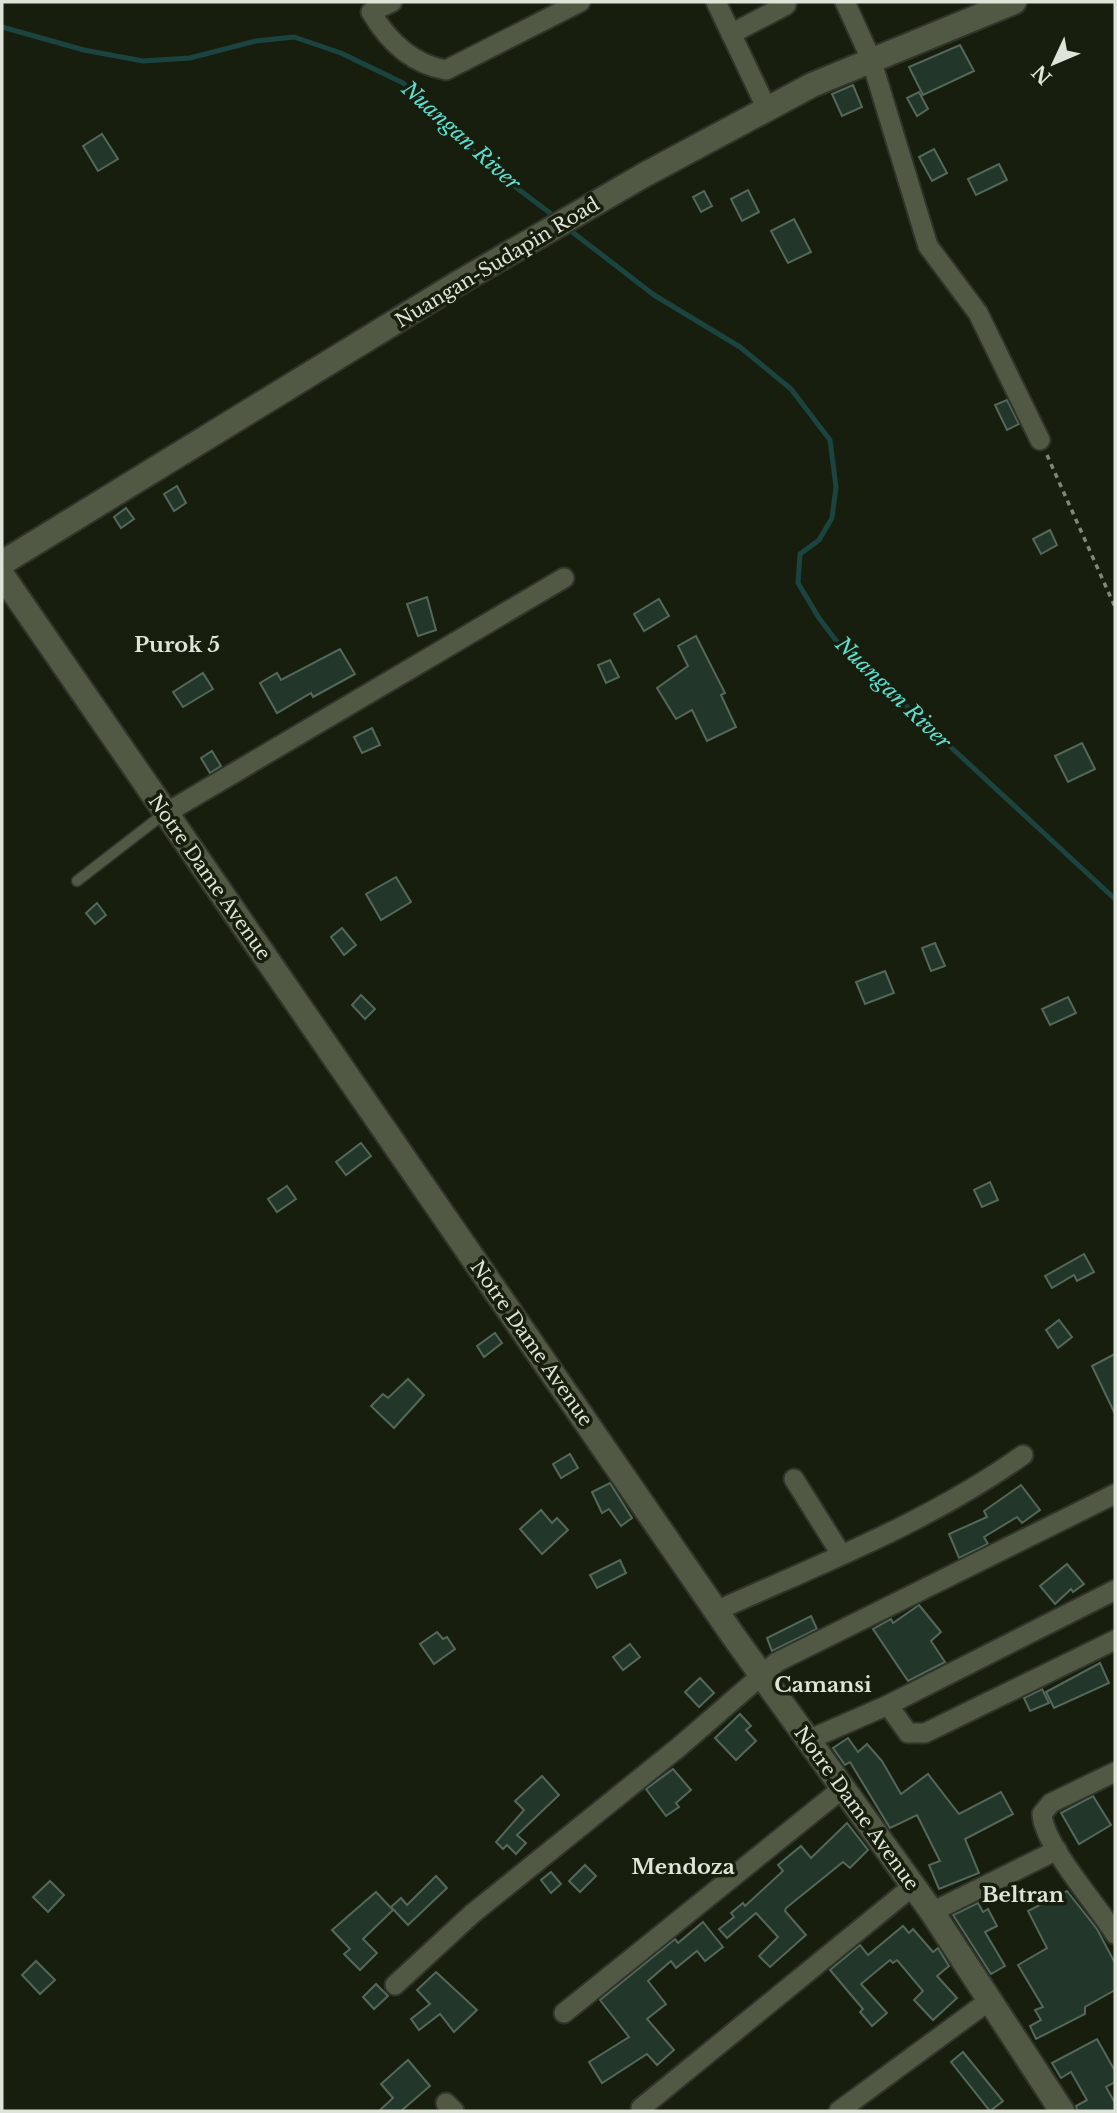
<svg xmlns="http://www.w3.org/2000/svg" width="1117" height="2113" viewBox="0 0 1117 2113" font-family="'Libre Baskerville',serif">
<rect width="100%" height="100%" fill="#181e0d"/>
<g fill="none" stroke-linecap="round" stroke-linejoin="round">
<g stroke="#1b4440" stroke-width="5">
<path d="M2 27 84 50 143 61 190 58 256 41 294 37 341 53 403 83 493 170 550 213"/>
<path d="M571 231 654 295 740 347 791 389 830 440 836 487 832 518 819 540 800 554 798 583 819 618 847 655 887 688 1115 899"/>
</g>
</g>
<g fill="#23362a" stroke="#53685a" stroke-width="2">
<path d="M960 45 974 71 923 95 909 67Z"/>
<path d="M853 85 862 107 842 116 832 94Z"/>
<path d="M919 92 928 109 917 116 907 98Z"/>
<path d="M102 134 118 159 98 171 83 146Z"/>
<path d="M934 149 947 173 932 181 919 157Z"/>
<path d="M999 164 1007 180 976 195 968 179Z"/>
<path d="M748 190 759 212 742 221 731 199Z"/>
<path d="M704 191 712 206 701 212 693 197Z"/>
<path d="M794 219 811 252 788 263 771 231Z"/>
<path d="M1007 400 1019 424 1007 430 995 405Z"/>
<path d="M177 486 186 503 174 511 164 494Z"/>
<path d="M126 508 134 519 121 528 114 517Z"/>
<path d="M1050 530 1057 545 1041 554 1033 539Z"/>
<path d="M427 597 436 630 418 636 407 604Z"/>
<path d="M659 599 669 616 644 631 634 614Z"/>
<path d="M696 636 725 693 721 695 736 727 707 741 692 710 676 719 657 688 688 666 678 646Z"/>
<path d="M340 649 355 674 313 697 311 693 277 713 260 683 277 673 281 680Z"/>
<path d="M610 660 619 677 606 683 598 665Z"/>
<path d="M203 673 213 689 183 707 173 692Z"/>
<path d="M372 728 380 745 362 753 354 737Z"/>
<path d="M1082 743 1095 769 1068 782 1055 756Z"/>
<path d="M212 751 221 766 210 773 201 758Z"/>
<path d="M396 877 411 902 381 920 366 894Z"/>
<path d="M97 903 106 915 95 924 86 913Z"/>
<path d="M342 928 356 945 344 955 331 937Z"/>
<path d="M935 943 945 966 931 971 922 948Z"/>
<path d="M885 971 894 993 865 1004 856 982Z"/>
<path d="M361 995 375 1009 365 1019 352 1005Z"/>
<path d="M1068 997 1076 1013 1050 1025 1042 1009Z"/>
<path d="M361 1143 371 1156 346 1175 336 1162Z"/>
<path d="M990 1182 998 1200 982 1207 974 1190Z"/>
<path d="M287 1186 296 1199 277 1212 268 1199Z"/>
<path d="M1084 1254 1094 1272 1077 1281 1074 1275 1052 1288 1045 1276Z"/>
<path d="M1059 1320 1072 1337 1058 1348 1046 1330Z"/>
<path d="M495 1333 502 1343 484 1357 477 1346Z"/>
<path d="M1115 1354V1414L1092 1366Z"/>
<path d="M408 1379 424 1395 394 1428 371 1406 383 1394 388 1398Z"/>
<path d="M570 1454 578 1468 561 1478 553 1464Z"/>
<path d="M610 1483 632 1518 621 1526 609 1509 602 1513 592 1492Z"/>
<path d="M1021 1485 1040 1510 1022 1523 1017 1517 984 1537 988 1544 959 1558 949 1534 987 1517 984 1511Z"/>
<path d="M541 1510 552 1523 557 1518 568 1530 542 1554 520 1529Z"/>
<path d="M620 1560 626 1573 597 1588 590 1575Z"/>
<path d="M1067 1564 1084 1584 1073 1592 1071 1589 1055 1604 1040 1586Z"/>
<path d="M919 1605 941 1632 931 1641 945 1662 908 1681 873 1629 891 1619 893 1623Z"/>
<path d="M811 1616 817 1629 772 1651 767 1638Z"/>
<path d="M437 1632 443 1639 447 1637 455 1649 434 1664 420 1644Z"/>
<path d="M630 1644 640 1657 623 1670 613 1657Z"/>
<path d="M1100 1663 1109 1683 1054 1708 1046 1692Z"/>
<path d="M700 1678 714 1693 699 1707 685 1692Z"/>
<path d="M1042 1689 1049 1703 1030 1711 1024 1698Z"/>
<path d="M740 1714 751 1726 746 1730 756 1741 736 1760 715 1738Z"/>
<path d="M848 1738 858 1752 867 1744 882 1761 901 1794 928 1774 959 1814 1001 1792 1013 1814 965 1839 979 1873 939 1889 929 1865 940 1861 917 1815 890 1828 850 1762 845 1765 833 1748Z"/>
<path d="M673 1769 691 1790 676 1803 679 1807 666 1816 646 1789Z"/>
<path d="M542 1776 559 1795 517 1835 526 1843 516 1854 507 1845 503 1849 496 1842 524 1810 515 1801Z"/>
<path d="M1093 1796 1111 1825 1079 1844 1061 1813Z"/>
<path d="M847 1823 868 1850 850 1868 843 1862 786 1908 785 1911 806 1935 770 1967 759 1956 778 1937 756 1913 727 1938 719 1929 734 1917 731 1913 743 1903 745 1906 783 1871 778 1865 801 1846 811 1858Z"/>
<path d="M585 1865 596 1876 580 1892 569 1881Z"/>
<path d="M551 1872 561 1884 551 1893 541 1880Z"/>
<path d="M436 1876 447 1888 408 1925 391 1907 401 1898 407 1905Z"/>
<path d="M50 1881 64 1895 48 1912 33 1897Z"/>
<path d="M1067 1891 1097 1929 1115 1963V1990L1085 2007V2014L1036 2039 1030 2026 1041 2020 1035 2010 1043 2007 1018 1965 1047 1948 1028 1911Z"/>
<path d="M376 1892 393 1910 363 1939 377 1953 360 1970 344 1954 350 1949 332 1930Z"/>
<path d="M978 1903 983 1912 988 1909 997 1926 985 1932 1005 1966 991 1974 953 1915Z"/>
<path d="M703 1922 723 1947 705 1961 697 1951 676 1968 671 1961 648 1981 666 2004 647 2019 674 2050 657 2065 647 2054 602 2083 589 2062 629 2037 600 2000 675 1939 678 1943Z"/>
<path d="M903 1926 909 1933 913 1929 933 1952 938 1948 949 1966 937 1976 957 1998 933 2020 914 2000 923 1991 897 1960 893 1963 890 1960 861 1984 887 2013 872 2026 860 2012 863 2009 830 1970 860 1945 868 1955Z"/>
<path d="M36 1961 55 1980 40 1994 22 1975Z"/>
<path d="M436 1972 477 2010 454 2032 440 2014 419 2030 411 2019 430 2004 417 1990Z"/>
<path d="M376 1984 388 1996 374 2009 363 1997Z"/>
<path d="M1097 2039 1115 2071V2082L1106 2087 1115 2103V2111H1077L1076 2106 1087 2100 1071 2072 1061 2078 1052 2063Z"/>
<path d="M963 2052 1003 2101 990 2111 951 2062Z"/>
<path d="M408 2060 430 2086 401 2111H379L393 2098 381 2084Z"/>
</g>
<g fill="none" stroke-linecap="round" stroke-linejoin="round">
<defs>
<path id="service" d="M77 881 165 813"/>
<g id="minor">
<path d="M392 2 371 12C388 41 412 64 446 70L580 2"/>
<path d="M716 2 767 109"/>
<path d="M845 2 871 59 928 246 978 313 1040 440"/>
<path d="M731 34 786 5 785 2"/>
<path d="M166 813 564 578"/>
<path d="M794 1479 841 1554"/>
<path d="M716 1611C820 1564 929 1522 1023 1455"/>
<path d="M888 1705 908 1733H925L1115 1640"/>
<path d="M808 1740 888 1705 1115 1590"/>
<path d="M1115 1772 1051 1803 1042 1814C1044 1846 1097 1904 1115 1934"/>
<path d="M932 1912 1057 1850"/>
<path d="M395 1985 472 1914 679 1747 777 1662 1115 1494"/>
<path d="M564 2013 843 1788"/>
<path d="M446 2103 454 2111"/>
<path d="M641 2108 913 1886"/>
<path d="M839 2111 990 2000"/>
</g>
<g id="tertiary">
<path d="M2 563 460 282 644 175 812 85 1014 2"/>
<path d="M2 575 732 1634 932 1912 1062 2111"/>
</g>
</defs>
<use href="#service" stroke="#30342b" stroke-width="13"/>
<use href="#minor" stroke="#30342b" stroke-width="23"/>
<use href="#tertiary" stroke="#30342b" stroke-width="28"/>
<path stroke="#808678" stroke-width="3.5" stroke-dasharray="5 5" stroke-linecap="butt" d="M1047 455 1115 607"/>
<use href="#service" stroke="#515945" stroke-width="10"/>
<use href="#minor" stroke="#515945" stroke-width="19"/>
<use href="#tertiary" stroke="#515945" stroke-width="24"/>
</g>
<g text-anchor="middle" stroke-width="7" stroke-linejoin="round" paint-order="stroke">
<g font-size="19" fill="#dee4d8" stroke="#181e0d">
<text transform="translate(497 262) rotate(-31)" y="7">Nuangan-Sudapin Road</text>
<text transform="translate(210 877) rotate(55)" y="7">Notre Dame Avenue</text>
<text transform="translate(532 1343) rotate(55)" y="7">Notre Dame Avenue</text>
<text transform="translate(857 1808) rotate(54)" y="7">Notre Dame Avenue</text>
</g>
<g font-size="21" font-style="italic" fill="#5bdfd2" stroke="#181e0d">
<text transform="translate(461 136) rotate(42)" y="7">Nuangan River</text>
<text transform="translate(893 693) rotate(44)" y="7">Nuangan River</text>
</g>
<g font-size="21" font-weight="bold" fill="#dee4d8" stroke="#181e0d">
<text x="177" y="652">Purok 5</text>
<text x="823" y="1692">Camansi</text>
<text x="683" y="1874">Mendoza</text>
<text x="1023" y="1902">Beltran</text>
</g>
</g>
<rect width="1117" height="2113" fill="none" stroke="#dee4d8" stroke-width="7"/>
<g transform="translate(1054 63) rotate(226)" stroke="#181e0d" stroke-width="5" paint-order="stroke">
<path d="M0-5L12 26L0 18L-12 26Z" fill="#dee4d8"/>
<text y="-10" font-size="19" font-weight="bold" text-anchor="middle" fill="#dee4d8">N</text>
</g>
</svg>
